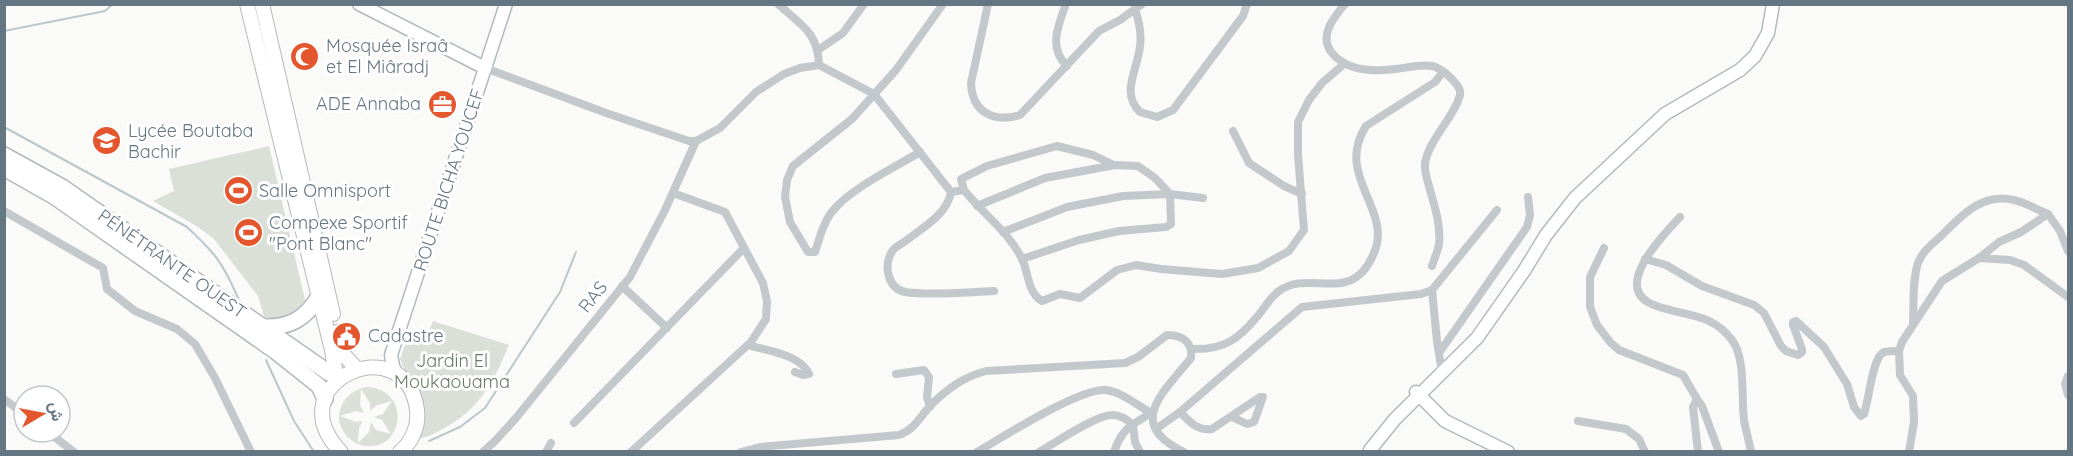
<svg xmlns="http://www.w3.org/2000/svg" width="2073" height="456" viewBox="0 0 2073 456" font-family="Quicksand,Vazirmatn,sans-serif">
<rect width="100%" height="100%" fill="#fafaf8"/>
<g fill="#dadfd7" fill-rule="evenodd">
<path d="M269 146 305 300C295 315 284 322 266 323L258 296 214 239 198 227 153 201 174 191 169 169Z"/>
<path d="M433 321 509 345C494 380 481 408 446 427 438 432 429 437 420 438 423 424 425 408 419 394 413 381 404 372 400 359L408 336 421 341 426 339Z"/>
<path d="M367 387C411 389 405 450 366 446 358 445 351 441 346 435 330 416 344 390 367 387ZM361 389 370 403V411L377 405 392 401 383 414 374 417 382 420 391 434 376 430 371 422 369 432 358 443 359 427 363 421 356 422 340 416 356 411 364 413 360 405Z"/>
</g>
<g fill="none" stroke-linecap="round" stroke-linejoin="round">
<g stroke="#bbc7cb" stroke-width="2">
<path d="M4 31 105 11 113 4"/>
<path d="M4 127 187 227C215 253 223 263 238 298"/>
<path d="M266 360 294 421 314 452"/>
<path d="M429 441 460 427 485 408 560 292 576 252"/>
</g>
<defs>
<g id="secondary">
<path d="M359 4 485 68"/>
<path d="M397 375 393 366 391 355 506 4"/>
<path d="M1416 392 1445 421 1508 452"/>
<path d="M1370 450 1395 419 1477 338 1524 271 1546 235 1575 198 1665 114 1740 70 1755 56 1768 33 1773 4"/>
</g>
<g id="primary">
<path d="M247 4 332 350 337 381"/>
<path d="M262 4 333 314"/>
<path d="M337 332 344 355 357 369"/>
<path d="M341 452C274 382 406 325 417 410 419 426 412 442 400 452"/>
</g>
<g id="highway">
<path d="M4 155 62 187 329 373 340 377"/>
<path d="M4 168 55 197 275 351 319 386 325 399"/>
<path d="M263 327C289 328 306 319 319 296"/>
</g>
</defs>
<use href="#secondary" stroke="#b3babf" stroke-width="15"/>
<use href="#primary" stroke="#b5babe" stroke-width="16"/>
<use href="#highway" stroke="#b4b9bd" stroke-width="18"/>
<g stroke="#c3c8cc" stroke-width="8">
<path d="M778 4C801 25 818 32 819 65"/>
<path d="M988 4 971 83C972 112 993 123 1020 115L1099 31 1120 20 1142 4"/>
<path d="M1066 4C1058 26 1048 48 1067 66"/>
<path d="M1345 4C1334 17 1318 36 1332 53 1347 71 1373 72 1395 69 1407 68 1419 64 1432 66 1441 68 1452 78 1457 85 1460 89 1461 94 1459 98 1453 118 1429 140 1425 163 1424 172 1428 182 1430 190 1435 207 1441 226 1439 244 1438 251 1434 259 1432 266"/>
<path d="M1135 9C1139 21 1142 33 1140 46 1138 69 1120 93 1140 112L1157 117 1173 110 1243 16 1247 4"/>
<path d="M818 50 843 33 864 4"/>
<path d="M485 68 609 114 689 141H696L720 128 756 92 784 74 800 68 819 65 874 94 951 192C947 215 922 228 904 242 901 244 896 247 893 250 883 264 887 288 905 292 932 296 967 292 994 291"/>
<path d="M1233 131 1249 163 1284 186 1302 194"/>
<path d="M920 152C894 168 849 189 831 213 823 223 819 240 815 252H808L790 222 785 197 787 180 793 166 852 119 896 70 943 4"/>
<path d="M964 190 961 179 987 166 1057 146 1093 155 1114 165"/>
<path d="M951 192 964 190C983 214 1009 232 1022 259 1029 273 1027 292 1042 301L1060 294 1080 298 1117 270 1136 265 1161 269 1222 274 1258 268 1289 251 1304 230 1298 155V122L1309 100 1322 83 1344 64"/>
<path d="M977 206 1045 178 1115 165 1138 166 1155 178 1170 194 1203 198"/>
<path d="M4 211 103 268 107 289 135 311 177 329 195 344 215 378 251 452"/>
<path d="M2048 214 2060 231 2068 251"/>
<path d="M1680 217C1663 235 1610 289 1654 305 1684 317 1710 311 1732 340 1746 359 1741 396 1744 420 1746 431 1749 441 1751 452"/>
<path d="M1003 232 1067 207 1123 196 1170 194 1171 224 1166 227 1119 231 1079 240 1022 259"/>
<path d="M1604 248 1590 277V307L1597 325 1610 342 1619 350 1683 375 1697 399 1693 407 1698 452"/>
<path d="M1645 259 1666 265 1702 286 1754 305 1764 313 1781 346 1786 351 1798 355 1802 352V349L1793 325V322L1796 321 1824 347 1847 384 1854 407 1861 416 1864 414C1869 401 1872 357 1884 352 1888 351 1895 351 1899 351"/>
<path d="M622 286 667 328"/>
<path d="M1432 290 1437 341 1441 367"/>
<path d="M1913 323C1914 304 1912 282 1918 263 1922 251 1934 243 1942 235 1962 215 1983 192 2014 200 2025 202 2037 210 2048 214L2021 232 1999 242 1979 258"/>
<path d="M748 345C767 351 800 354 809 374L803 375 795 372"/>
<path d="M1192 349C1226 350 1240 338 1261 312 1266 305 1271 297 1279 291 1310 268 1352 307 1374 253 1393 209 1334 176 1366 126L1435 82 1443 72"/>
<path d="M1439 353 1527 227 1530 215 1528 197"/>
<path d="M896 374 924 370 929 377 927 397 930 407"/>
<path d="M2068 376 2065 384 2068 395"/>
<path d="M4 399 24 414"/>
<path d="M1697 399 1702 406 1719 452"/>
<path d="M1180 412C1190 422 1197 431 1212 429L1260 397H1263L1254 422 1247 424 1232 417"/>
<path d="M1578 421 1626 429 1639 439 1645 452"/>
<path d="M574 423 744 248"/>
<path d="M1156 429 1180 412 1302 307 1421 294 1432 290 1497 210"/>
<path d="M48 432 74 452"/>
<path d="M483 452 495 441 516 418 630 277 665 210 696 141"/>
<path d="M546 452 551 443"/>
<path d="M631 452 751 342 766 319 767 301 763 283 725 212 673 193"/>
<path d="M741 452 760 447 899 435C914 430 920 417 930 406 947 389 963 377 986 371L1125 363 1138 357 1167 335C1182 335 1193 342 1191 358 1164 392 1124 424 1184 452"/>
<path d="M977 452C1003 437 1079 388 1106 390 1122 392 1138 406 1151 413 1131 426 1122 428 1114 452"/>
<path d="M1039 452C1055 443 1096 415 1112 415 1120 415 1127 419 1133 425L1135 442 1140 452"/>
<path d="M1909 452 1914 422 1913 396 1900 375 1899 351 1902 342 1942 281 1979 258 2010 260 2024 265 2068 297"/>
</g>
<use href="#secondary" stroke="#fff" stroke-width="12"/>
<use href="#primary" stroke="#fff" stroke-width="14"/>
<use href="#highway" stroke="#fff" stroke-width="15"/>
</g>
<defs>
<symbol id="mosque-disc" viewBox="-11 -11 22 22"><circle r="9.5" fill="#e4572e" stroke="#fff"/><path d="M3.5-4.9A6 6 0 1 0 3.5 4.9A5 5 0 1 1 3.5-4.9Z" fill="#fff"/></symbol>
<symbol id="office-disc" viewBox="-11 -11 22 22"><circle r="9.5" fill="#e4572e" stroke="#fff"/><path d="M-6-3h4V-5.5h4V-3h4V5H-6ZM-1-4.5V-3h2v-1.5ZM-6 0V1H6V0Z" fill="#fff"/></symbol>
<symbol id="school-disc" viewBox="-11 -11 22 22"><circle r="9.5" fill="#e4572e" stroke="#fff"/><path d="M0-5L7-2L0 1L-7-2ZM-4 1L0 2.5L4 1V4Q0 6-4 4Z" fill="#fff"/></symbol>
<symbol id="stadium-disc" viewBox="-11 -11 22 22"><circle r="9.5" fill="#e4572e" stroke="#fff"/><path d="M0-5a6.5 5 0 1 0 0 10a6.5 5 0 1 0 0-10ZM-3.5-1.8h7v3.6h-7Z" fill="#fff"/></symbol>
<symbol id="civic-disc" viewBox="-11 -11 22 22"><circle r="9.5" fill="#e4572e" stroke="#fff"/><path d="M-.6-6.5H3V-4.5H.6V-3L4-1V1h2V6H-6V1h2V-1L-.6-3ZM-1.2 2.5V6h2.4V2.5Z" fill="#fff"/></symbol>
</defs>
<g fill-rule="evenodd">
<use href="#mosque-disc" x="288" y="40" width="33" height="33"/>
<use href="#office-disc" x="426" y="88" width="33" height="33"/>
<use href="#school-disc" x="90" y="124" width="33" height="33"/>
<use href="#stadium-disc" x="222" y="174" width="33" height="33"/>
<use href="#stadium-disc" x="232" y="216" width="33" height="33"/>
<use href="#civic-disc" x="330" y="320" width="33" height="33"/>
</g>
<g text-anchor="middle" stroke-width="6" stroke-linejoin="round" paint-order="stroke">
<g font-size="18" fill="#657683" stroke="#fff" text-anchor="start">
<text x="326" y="52">Mosquée Israâ<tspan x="326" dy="21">et El Miâradj</tspan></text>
<text x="421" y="110" text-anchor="end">ADE Annaba</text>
<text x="128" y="137">Lycée Boutaba<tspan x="128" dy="21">Bachir</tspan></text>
<text x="259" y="197">Salle Omnisport</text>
<text x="269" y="229">Compexe Sportif<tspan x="269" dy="21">"Pont Blanc"</tspan></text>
<text x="368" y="342">Cadastre</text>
</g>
<g font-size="18" fill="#657683" stroke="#fff">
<text transform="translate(449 180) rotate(-72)" y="6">ROUTE BICHA YOUCEF</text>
<text transform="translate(172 264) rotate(35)" y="6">PÉNÉTRANTE OUEST</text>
<text transform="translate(593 297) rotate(-52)" y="6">RAS</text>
</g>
<g font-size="18" fill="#687a64" stroke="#fff">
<text x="452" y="367">Jardin El<tspan x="452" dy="21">Moukaouama</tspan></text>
</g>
</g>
<rect width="2073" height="456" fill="none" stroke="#657683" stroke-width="12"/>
<g transform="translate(42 414) rotate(80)"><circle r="28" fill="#ffffff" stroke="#c1c8cd" stroke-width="1.5"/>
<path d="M0-4.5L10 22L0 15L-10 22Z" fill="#e4572e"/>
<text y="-9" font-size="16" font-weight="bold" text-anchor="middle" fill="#657683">ش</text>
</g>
</svg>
